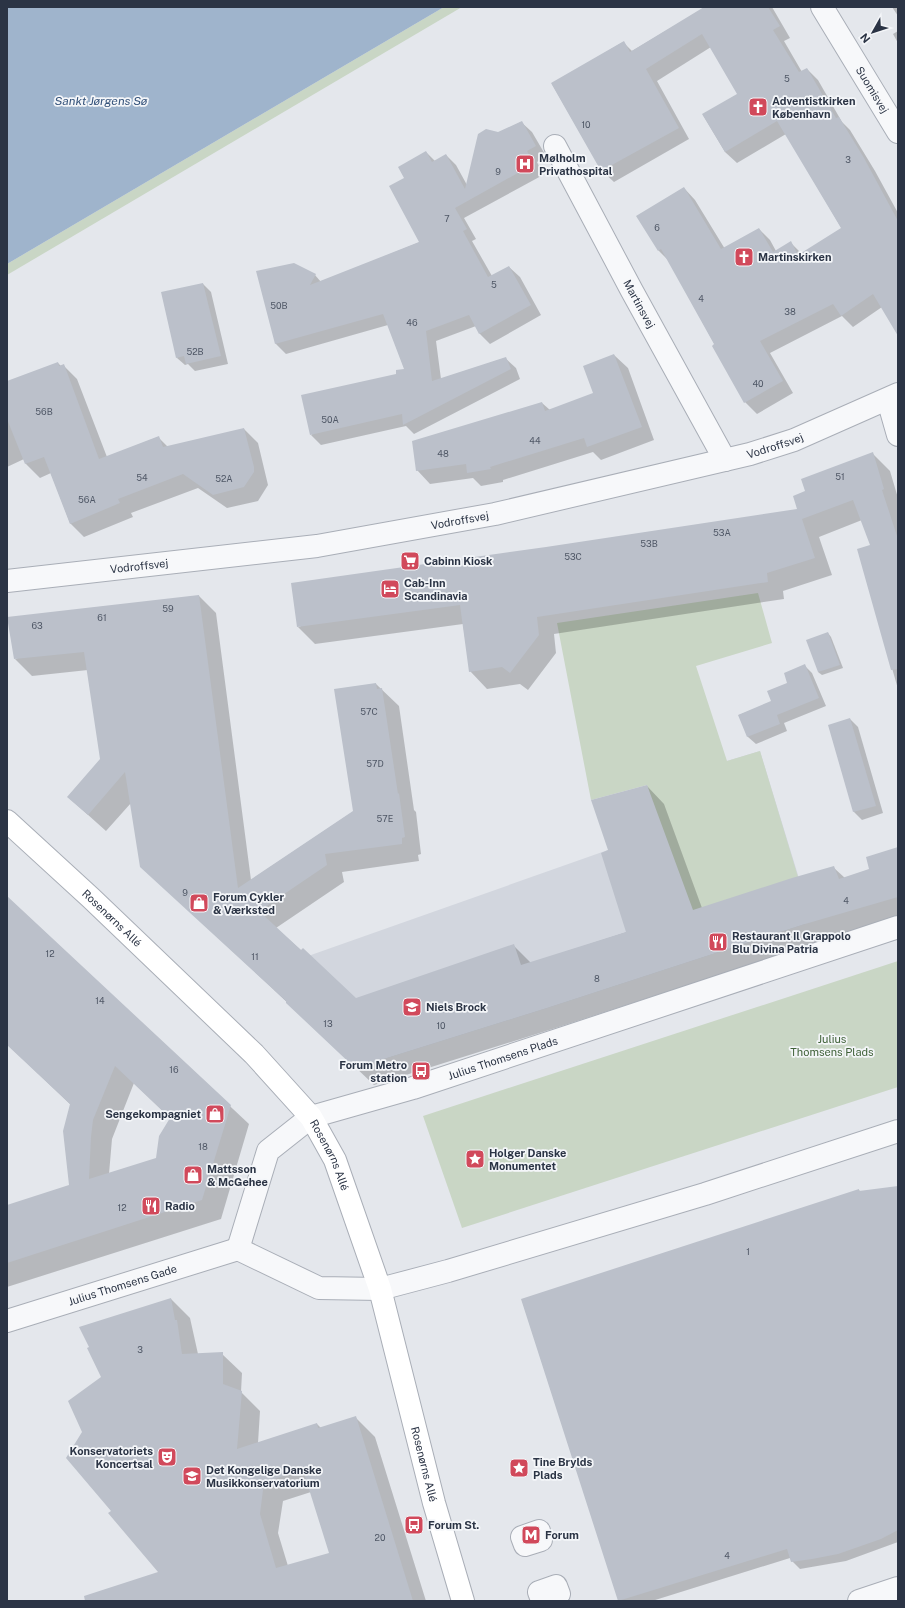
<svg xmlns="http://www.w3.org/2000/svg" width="905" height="1608" viewBox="0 0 905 1608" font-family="'Public Sans',sans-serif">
<rect width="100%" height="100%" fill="#e4e7ec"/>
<path fill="#d2d6de" d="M760 751 798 875 805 924 547 1008 355 1068 274 990 311 955 608 850 655 810 647 785Z"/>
<g fill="#c9d6c5">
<path d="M444 7H462L7 275V264Z"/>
<path d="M758 593 772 643 696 666 727 761 760 751 798 877 686 913 647 785 591 800 557 623Z"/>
<path d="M898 961V1087L462 1228 423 1116Z"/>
</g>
<path fill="#9fb4cc" d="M7 7H444L7 264Z"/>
<g fill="#0003" fill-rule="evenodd">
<path d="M706 7H772L790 38 784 41 802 72 807 69 818 80 842 122 850 130 875 171 898 213V332L882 307 853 327 842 316 770 353 793 393 757 414 745 402 713 346 715 345 669 261 659 251 638 216 684 188 695 200 725 249 759 229 770 240 776 251 791 243 802 254 842 229 786 134 737 163 725 152 703 115 738 94 711 47 657 81 689 139 614 182 602 171 552 84 623 42 632 51Z"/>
<path d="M892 7H898V16Z"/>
<path d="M898 31V43L893 34Z"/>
<path d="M521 122 532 132 546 156 537 162 543 175 464 218 476 239 472 241 492 276 509 267 520 277 541 315 490 344 480 334 476 326 436 341 441 379 505 358 516 368 520 379 414 434 406 426 321 445 311 435 405 370 388 325 286 354 276 344 257 272 315 275 321 282 420 242 405 178 426 152 435 161 446 155 456 165 467 185 498 133Z"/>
<path d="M203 284 211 292 228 364 195 371 188 364 185 365 177 358Z"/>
<path d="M614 355 628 368 654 440 601 460 593 452 503 480V482L481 486 473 478 430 484 417 470 542 403 550 410 594 394Z"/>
<path d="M58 363 61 366 63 365 77 379 107 457 158 437 168 447 244 429 258 443 268 485 258 501 227 508 198 488 131 513 133 517 84 537 70 523 51 473 40 478 26 464 24 459 7 467V382Z"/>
<path d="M872 453 890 471 898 498V689L858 550 871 546 862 520 819 537 832 575 783 591 784 599 554 634 556 653 528 690 520 684 487 689 470 671 463 624 315 644 298 627 546 548 799 510 807 491Z"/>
<path d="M199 596 216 613 251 880 354 811 376 684 399 706 414 810 416 812 421 854 418 855 419 861 342 872 344 882 276 928 356 999 514 946 531 963 627 932 610 851 647 786 664 804 702 908 834 868 845 878 871 870 898 848V919L823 941 565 1025 374 1085 287 1002 141 866 131 803 106 831 68 797 101 759 88 670 32 676 15 659Z"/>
<path d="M828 633 831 637 843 668 822 675 818 672Z"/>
<path d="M805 666 812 673 826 706 784 723 787 731 756 744 748 737 739 715 772 702Z"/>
<path d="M850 719 858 727 883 813 862 820 854 812 829 726Z"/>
<path d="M7 897 249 1124 221 1219 7 1287V1206L70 1186 71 1105 7 1044ZM134 1083 171 1119 157 1159 109 1174 112 1139Z"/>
<path d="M898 1187V1542L846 1561 800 1569 792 1561 790 1558 652 1601H619L522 1300 859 1190 861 1192Z"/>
<path d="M171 1299 190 1318 198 1354H222L242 1373 241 1392 260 1411 258 1443 317 1424 321 1428 356 1418 375 1437 426 1601H112L160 1573 113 1511 84 1432 103 1378ZM311 1492 330 1554 288 1566 278 1533 283 1501Z"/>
</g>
<g fill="#bbc0ca" fill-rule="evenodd">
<path d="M704 7H768L780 26 773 30 799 72 807 68 836 118 839 117 864 158 898 221V336L873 294 841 316 833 304 760 341 783 381 744 403 712 346 714 344 661 249 658 251 636 216 684 187 721 249 759 228 773 252 791 241 798 255 841 228 777 121 725 152 702 114 737 94 702 34 646 69 679 128 601 171 551 83 624 41 630 52Z"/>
<path d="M522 121 536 146 527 151 534 164 455 208 467 229 463 231 488 277 509 266 531 305 479 334 469 315 426 331 432 381 506 357 511 369 403 425 402 414 310 435 301 395 396 374V370L404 369 383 314 275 344 256 271 294 263 316 274 310 285 419 242 389 186 404 178 398 167 426 151 432 162 446 154 465 189 478 134 486 129 498 132Z"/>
<path d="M203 283 221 356 186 364 184 356 176 358 161 292Z"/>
<path d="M614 354 642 427 587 447 584 438 490 467 491 469 467 473 466 464 416 471 412 441 542 402 545 411 593 393 583 366Z"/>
<path d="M58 362 59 366 64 364 99 459 159 436 163 447 244 428 254 467V472L244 487 213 495 183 474 118 499 120 503 70 524 44 457 25 464 7 419V381Z"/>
<path d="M873 452 884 489 882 490 898 539V669L891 670 857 549 870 545 853 500 802 519 815 558 767 573 768 582 537 617 539 635 510 673 502 667 469 672 460 605 297 627 291 583 546 547 797 509 793 496 805 491 801 479Z"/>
<path d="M199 595 238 888 353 811 334 689 376 683 377 689 382 688 398 794 399 793 405 837 402 838V844L325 854 327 865 259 911 301 950 303 948 356 998 514 944 521 965 626 932 601 853 608 850 591 800 647 785 693 910 792 878 834 866 839 879 869 869 866 857 898 847V897L805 924 547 1008 355 1068 286 1003V1001L140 867 125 772 88 815 67 797 100 759 84 652 14 659 7 617Z"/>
<path d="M828 632 840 665 818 672 806 640Z"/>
<path d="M805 664 819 698 777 715 780 724 747 737 738 715 771 701 767 691 787 683 784 673Z"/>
<path d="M850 718 876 806 853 812 828 725Z"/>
<path d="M7 896 231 1105 202 1200 7 1263V1205L69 1185 63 1131 70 1104 7 1045ZM115 1066 170 1118 159 1136 156 1158 89 1179 91 1137 93 1120Z"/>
<path d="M898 1186V1530L881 1539 838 1554 812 1559 791 1562 787 1549 618 1601 521 1299 859 1189V1191Z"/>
<path d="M171 1298 175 1320H177L182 1354 223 1352V1384L242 1391 237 1449 317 1423 318 1428 356 1416 413 1601H85L84 1596 158 1572 108 1513 111 1511 66 1458 82 1432 68 1401 101 1377 87 1348 89 1347 79 1327ZM303 1470 329 1553 276 1568 260 1514 264 1482Z"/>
</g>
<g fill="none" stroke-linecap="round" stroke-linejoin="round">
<defs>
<g id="street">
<path id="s1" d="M822 7 898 132"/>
<path id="s2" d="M555 146 632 291 725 460"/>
<path d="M888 400 898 435"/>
<path id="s3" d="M7 581 317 546 495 514 750 454 794 440 898 394"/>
<path id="s4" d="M238 1249 268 1151 311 1117 413 1088 898 927"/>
<path id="s5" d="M7 1321 238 1249 319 1288 380 1289 448 1271 705 1194 898 1131"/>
<path d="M539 1531 541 1540 525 1545 522 1537Z"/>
<path d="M556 1586 559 1594 542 1600 539 1592Z"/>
<path d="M859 1601 898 1588"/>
</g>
<g id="secondary">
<path id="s6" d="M7 821 91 898 254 1054 311 1117 335 1160 380 1289 434 1503 463 1601"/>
</g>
</defs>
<use href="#street" stroke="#a9aeb7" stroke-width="24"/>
<use href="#secondary" stroke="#a9aeb7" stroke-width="24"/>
<use href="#street" stroke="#f7f8fa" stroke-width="22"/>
<use href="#secondary" stroke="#fff" stroke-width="22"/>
</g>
<defs>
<symbol id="church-square" viewBox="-11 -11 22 22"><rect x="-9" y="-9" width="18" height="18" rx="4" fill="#d1495b" stroke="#f4f6f9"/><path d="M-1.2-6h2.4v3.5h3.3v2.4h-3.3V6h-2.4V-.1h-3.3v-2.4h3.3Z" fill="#fff"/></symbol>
<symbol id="hospital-square" viewBox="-11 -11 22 22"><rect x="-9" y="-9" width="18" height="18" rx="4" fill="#d1495b" stroke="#f4f6f9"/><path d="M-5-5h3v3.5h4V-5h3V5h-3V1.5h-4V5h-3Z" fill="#fff"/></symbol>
<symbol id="supermarket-square" viewBox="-11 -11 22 22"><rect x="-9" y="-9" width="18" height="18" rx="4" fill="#d1495b" stroke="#f4f6f9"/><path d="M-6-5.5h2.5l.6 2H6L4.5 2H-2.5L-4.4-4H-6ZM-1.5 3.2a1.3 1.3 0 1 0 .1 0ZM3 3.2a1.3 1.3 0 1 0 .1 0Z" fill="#fff"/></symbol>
<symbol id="hotel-square" viewBox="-11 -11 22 22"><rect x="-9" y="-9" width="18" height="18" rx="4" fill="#d1495b" stroke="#f4f6f9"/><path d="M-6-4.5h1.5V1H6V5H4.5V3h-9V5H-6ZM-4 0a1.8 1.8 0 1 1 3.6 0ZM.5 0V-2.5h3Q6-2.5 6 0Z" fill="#fff"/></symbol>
<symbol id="shop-square" viewBox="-11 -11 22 22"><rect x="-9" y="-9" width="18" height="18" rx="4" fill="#d1495b" stroke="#f4f6f9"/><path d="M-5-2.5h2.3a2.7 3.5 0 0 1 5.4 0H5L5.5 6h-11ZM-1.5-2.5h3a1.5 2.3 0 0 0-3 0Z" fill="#fff"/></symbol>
<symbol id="restaurant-square" viewBox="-11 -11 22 22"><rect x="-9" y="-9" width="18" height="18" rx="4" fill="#d1495b" stroke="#f4f6f9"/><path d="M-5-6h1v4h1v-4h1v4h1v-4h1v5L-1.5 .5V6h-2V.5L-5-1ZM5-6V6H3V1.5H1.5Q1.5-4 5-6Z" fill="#fff"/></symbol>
<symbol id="university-square" viewBox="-11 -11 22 22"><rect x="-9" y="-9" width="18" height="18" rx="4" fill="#d1495b" stroke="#f4f6f9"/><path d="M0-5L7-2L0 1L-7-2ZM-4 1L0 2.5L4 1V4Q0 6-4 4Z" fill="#fff"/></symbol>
<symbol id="bus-square" viewBox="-11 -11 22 22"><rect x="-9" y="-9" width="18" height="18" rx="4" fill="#d1495b" stroke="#f4f6f9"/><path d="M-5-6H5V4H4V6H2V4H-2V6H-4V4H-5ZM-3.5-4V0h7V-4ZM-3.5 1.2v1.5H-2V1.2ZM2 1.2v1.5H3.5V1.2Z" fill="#fff"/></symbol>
<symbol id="sight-square" viewBox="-11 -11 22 22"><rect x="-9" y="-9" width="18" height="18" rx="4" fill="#d1495b" stroke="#f4f6f9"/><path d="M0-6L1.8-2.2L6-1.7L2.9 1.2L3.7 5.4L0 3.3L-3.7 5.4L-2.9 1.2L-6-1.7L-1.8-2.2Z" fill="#fff"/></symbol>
<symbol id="theatre-square" viewBox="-11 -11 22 22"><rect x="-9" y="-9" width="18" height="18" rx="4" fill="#d1495b" stroke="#f4f6f9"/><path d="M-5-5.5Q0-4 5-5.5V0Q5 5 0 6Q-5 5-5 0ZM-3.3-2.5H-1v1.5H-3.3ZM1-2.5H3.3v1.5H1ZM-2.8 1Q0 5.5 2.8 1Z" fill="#fff"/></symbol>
<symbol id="metro-square" viewBox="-11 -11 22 22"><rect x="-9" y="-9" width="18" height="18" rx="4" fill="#d1495b" stroke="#f4f6f9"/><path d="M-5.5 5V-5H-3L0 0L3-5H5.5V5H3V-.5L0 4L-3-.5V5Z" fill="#fff"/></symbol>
</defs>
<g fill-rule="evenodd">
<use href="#church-square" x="747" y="96" width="22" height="22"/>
<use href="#hospital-square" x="514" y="153" width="22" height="22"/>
<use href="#church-square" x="733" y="246" width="22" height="22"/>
<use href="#supermarket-square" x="399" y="550" width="22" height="22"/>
<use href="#hotel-square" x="379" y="578" width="22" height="22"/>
<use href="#shop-square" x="188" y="892" width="22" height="22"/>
<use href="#restaurant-square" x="707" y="931" width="22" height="22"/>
<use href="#university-square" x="401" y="996" width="22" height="22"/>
<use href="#bus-square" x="410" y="1060" width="22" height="22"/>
<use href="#shop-square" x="204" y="1103" width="22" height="22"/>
<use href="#sight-square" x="464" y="1148" width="22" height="22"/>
<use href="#shop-square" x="182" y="1164" width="22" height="22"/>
<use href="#restaurant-square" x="140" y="1195" width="22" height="22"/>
<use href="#theatre-square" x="156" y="1446" width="22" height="22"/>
<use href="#sight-square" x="508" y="1457" width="22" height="22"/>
<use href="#university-square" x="181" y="1465" width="22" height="22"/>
<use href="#bus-square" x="403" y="1514" width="22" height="22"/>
<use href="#metro-square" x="520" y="1524" width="22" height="22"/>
</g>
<g text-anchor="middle" stroke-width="3.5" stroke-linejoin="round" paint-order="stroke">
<g font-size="9" fill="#4f5766">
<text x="787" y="82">5</text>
<text x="586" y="128">10</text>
<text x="848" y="163">3</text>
<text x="498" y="175">9</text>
<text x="447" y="222">7</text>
<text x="657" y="231">6</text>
<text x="494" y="288">5</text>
<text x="701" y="302">4</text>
<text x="279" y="309">50B</text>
<text x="790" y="315">38</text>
<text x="412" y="326">46</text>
<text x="195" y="355">52B</text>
<text x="758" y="387">40</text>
<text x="44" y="415">56B</text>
<text x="330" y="423">50A</text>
<text x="535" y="444">44</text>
<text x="443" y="457">48</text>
<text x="840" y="480">51</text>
<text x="142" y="481">54</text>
<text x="224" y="482">52A</text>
<text x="87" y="503">56A</text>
<text x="722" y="536">53A</text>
<text x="649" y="547">53B</text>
<text x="573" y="560">53C</text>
<text x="168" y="612">59</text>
<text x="102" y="621">61</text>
<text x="37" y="629">63</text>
<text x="369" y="715">57C</text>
<text x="375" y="767">57D</text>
<text x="385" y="822">57E</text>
<text x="185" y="896">9</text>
<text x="846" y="904">4</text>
<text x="50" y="957">12</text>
<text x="255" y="960">11</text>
<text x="597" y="982">8</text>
<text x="100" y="1004">14</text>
<text x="328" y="1027">13</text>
<text x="441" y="1029">10</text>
<text x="174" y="1073">16</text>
<text x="203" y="1150">18</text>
<text x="122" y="1211">12</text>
<text x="748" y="1255">1</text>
<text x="140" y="1353">3</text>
<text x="380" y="1541">20</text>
<text x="727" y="1559">4</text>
</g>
<g font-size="11" fill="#2b3445" stroke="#f4f6f9">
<text dy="4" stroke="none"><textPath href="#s1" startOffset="97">Suomisvej</textPath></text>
<text dy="4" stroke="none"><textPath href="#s2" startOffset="179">Martinsvej</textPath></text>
<text dy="4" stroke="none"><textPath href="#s3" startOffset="781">Vodroffsvej</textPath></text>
<text dy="4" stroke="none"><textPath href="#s3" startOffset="457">Vodroffsvej</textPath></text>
<text dy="4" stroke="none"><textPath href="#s3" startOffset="133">Vodroffsvej</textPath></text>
<text dy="4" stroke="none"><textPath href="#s6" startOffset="143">Rosenørns Allé</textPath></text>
<text dy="4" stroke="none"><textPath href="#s4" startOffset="358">Julius Thomsens Plads</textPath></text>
<text dy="4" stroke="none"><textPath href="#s6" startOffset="467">Rosenørns Allé</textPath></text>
<text dy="4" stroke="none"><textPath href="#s5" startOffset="121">Julius Thomsens Gade</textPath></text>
<text dy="4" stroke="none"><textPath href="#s6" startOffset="791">Rosenørns Allé</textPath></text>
</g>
<g font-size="11" font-weight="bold" fill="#2b3445" stroke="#f4f6f9" text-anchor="start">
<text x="772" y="105">Adventistkirken<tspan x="772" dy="13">København</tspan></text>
<text x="539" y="162">Mølholm<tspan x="539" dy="13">Privathospital</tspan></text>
<text x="758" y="261">Martinskirken</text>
<text x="424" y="565">Cabinn Kiosk</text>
<text x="404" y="587">Cab-Inn<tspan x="404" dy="13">Scandinavia</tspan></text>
<text x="213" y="901">Forum Cykler<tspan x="213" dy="13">&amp; Værksted</tspan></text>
<text x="732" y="940">Restaurant Il Grappolo<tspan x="732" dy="13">Blu Divina Patria</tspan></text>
<text x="426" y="1011">Niels Brock</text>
<text x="407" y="1069" text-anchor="end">Forum Metro<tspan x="407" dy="13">station</tspan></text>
<text x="201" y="1118" text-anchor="end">Sengekompagniet</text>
<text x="489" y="1157">Holger Danske<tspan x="489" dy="13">Monumentet</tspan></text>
<text x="207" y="1173">Mattsson<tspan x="207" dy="13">&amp; McGehee</tspan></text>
<text x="165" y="1210">Radio</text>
<text x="153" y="1455" text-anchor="end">Konservatoriets<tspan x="153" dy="13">Koncertsal</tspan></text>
<text x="533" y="1466">Tine Brylds<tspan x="533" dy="13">Plads</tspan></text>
<text x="206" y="1474">Det Kongelige Danske<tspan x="206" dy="13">Musikkonservatorium</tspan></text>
<text x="428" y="1529">Forum St.</text>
<text x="545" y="1539">Forum</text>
</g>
<g font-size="11" fill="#3f6138" stroke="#f4f6f9">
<text x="832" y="1043">Julius<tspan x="832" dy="13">Thomsens Plads</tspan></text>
</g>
<g font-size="12" font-style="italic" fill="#34527a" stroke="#f4f6f9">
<text x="101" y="105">Sankt Jørgens Sø</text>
</g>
</g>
<rect width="905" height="1608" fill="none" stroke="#2b3445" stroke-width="16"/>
<g transform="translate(873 32) rotate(231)" stroke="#f4f6f9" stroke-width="3" paint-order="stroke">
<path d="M0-3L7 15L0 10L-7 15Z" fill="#2b3445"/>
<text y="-6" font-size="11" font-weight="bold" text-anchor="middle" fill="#2b3445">N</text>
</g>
</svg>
